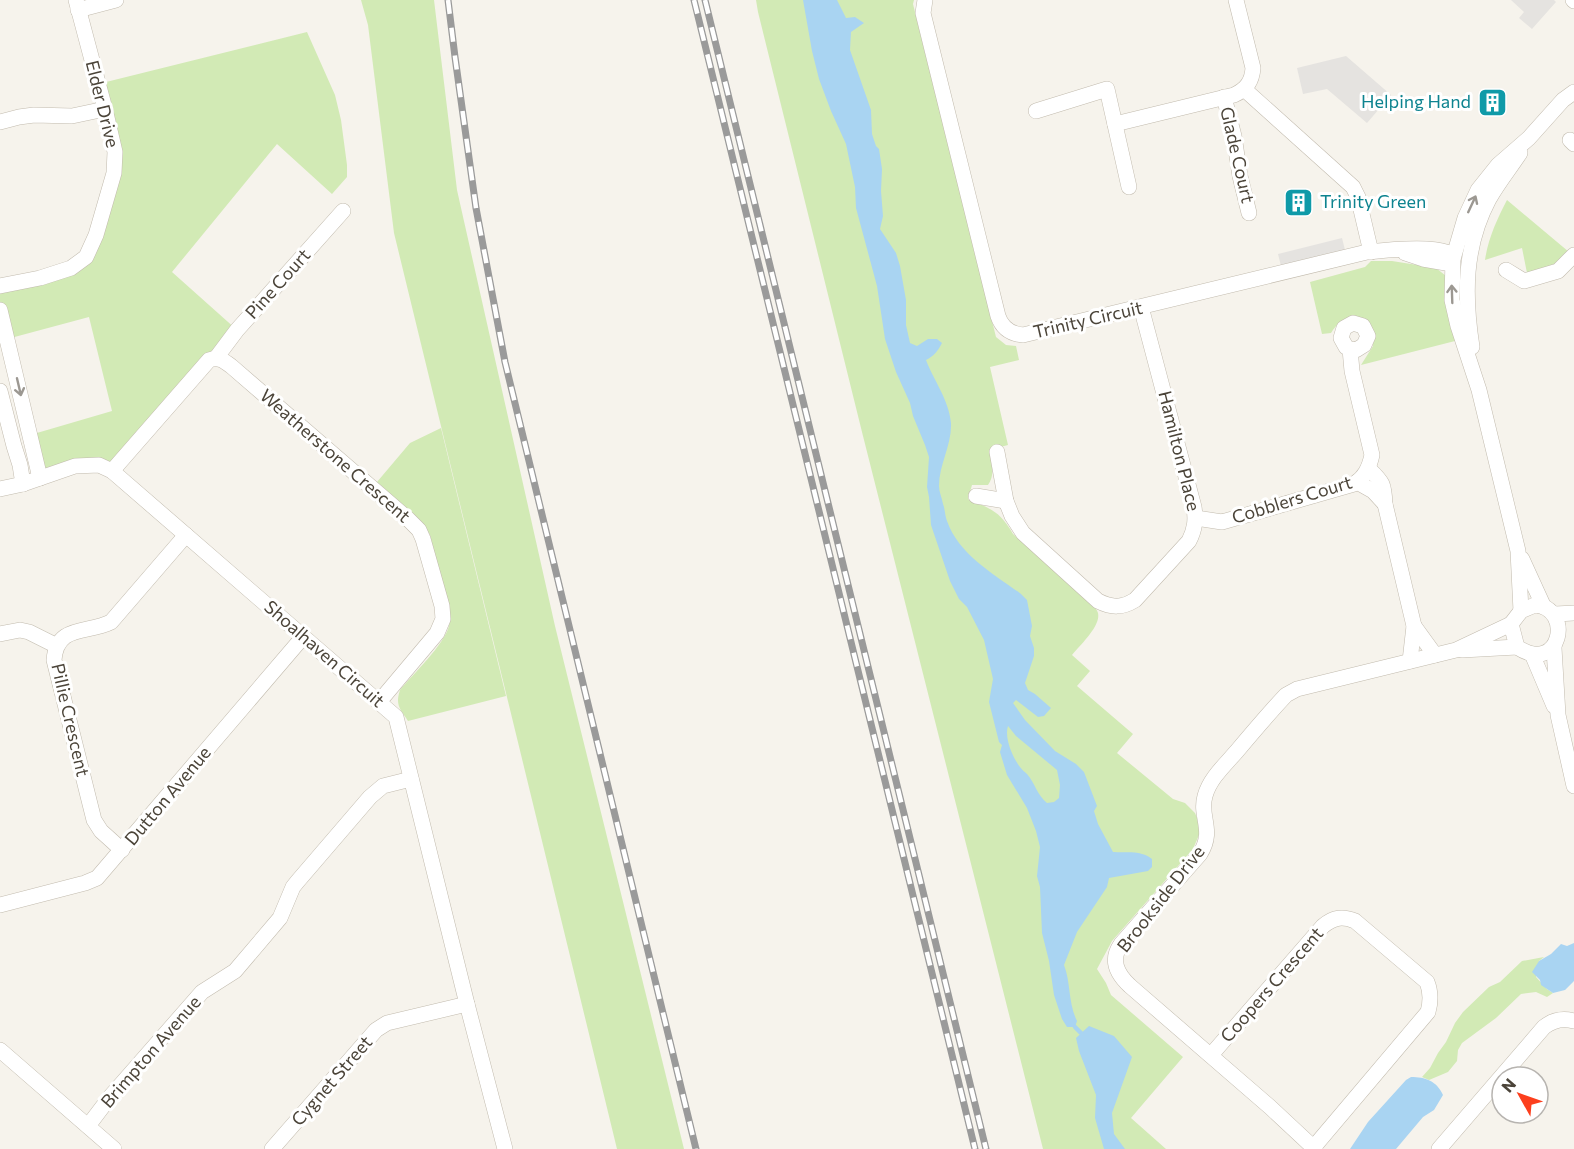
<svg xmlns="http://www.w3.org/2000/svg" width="1574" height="1149" viewBox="0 0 1574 1149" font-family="Commissioner,sans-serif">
<rect width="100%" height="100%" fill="#f6f3ec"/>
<g fill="#d2eab5">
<path d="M361 0H434L457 190 555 626 684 1149H617L394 233 368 25Z"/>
<path d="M756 0H914L913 4 996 337 1006 345 1016 346 1019 360 990 367 1008 445 989 450C991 462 996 474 988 485H972L968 499C991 509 1000 511 1013 534L1093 604C1094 606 1097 610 1098 613 1101 626 1080 645 1072 655L1090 671 1077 686 1133 734 1117 753 1173 799 1185 803 1195 813 1200 825 1199 835 1193 849 1112 941 1097 969 1106 983 1111 995 1183 1057 1131 1118 1166 1149H1043L863 436 758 12Z"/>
<path d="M307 32 335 95 341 120 347 165V177L332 194 277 144 172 272 237 330 112 471 99 465 40 478 30 435 112 411 89 317 7 339 0 310V286L86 257 114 173 98 84Z"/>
<path d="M1507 200 1569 252 1555 266 1527 273 1522 248 1485 260C1488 239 1497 219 1507 200Z"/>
<path d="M1371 261H1392L1436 268 1446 276V303L1455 341 1361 365 1373 346 1372 327C1355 313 1343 314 1331 333L1322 334 1310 282 1365 267Z"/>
<path d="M441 428 506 696 408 721C400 709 395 705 400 690 413 674 444 645 449 626 450 621 449 616 449 612L430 535 422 522 377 482 410 443Z"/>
<path d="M1544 957 1539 961 1536 977 1547 989 1553 993 1547 997 1536 992 1521 994 1496 1018 1462 1043 1458 1050 1457 1061 1448 1072 1429 1080 1422 1077 1430 1068 1438 1053 1446 1042 1455 1023 1463 1012 1489 987 1500 982 1522 961Z"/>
</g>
<g fill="#e5e3e0">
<path d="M1511 0H1554L1556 2 1532 29 1519 18 1524 12Z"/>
<path d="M1346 56 1391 95 1367 123 1327 89 1303 94 1297 68Z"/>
<path d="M1342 238 1345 250 1281 266 1278 254Z"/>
</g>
<g fill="#a9d4f2" fill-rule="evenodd">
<path d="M803 0H837L846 18 855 17 864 23 851 32 850 50 871 110 872 134 876 146 879 149 882 169 881 191 883 216 880 229 896 253 900 266 906 300V325L910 343 917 346 928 339H937L942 343C938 351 934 356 926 360 934 381 949 400 951 423 952 445 939 464 939 486 939 492 942 498 943 504 945 509 945 516 947 521 959 555 994 574 1021 594L1027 600 1032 626 1030 636 1034 648V656L1025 683 1028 690 1035 694 1051 708 1044 716 1038 717 1016 700 1013 703 1025 720 1055 751 1076 764 1084 772 1097 806 1094 811 1098 824 1113 852C1127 853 1141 850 1152 859V867L1148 871 1109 878 1107 887 1077 932 1064 965C1071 983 1068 1003 1077 1021L1075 1027H1067L1062 1019 1054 995 1049 961 1042 933 1040 887 1037 876 1040 847 1036 831 1027 808 1007 775 1000 752 1002 745 999 742 989 702 993 679 984 640 967 607 959 599 950 581 931 525 929 497 927 487 929 457 925 445 913 416 910 403 896 372 885 339 877 286 856 208 855 187 846 144 831 111 819 79 812 51ZM1008 726 1016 736 1057 770 1060 785 1059 798 1054 802 1047 803C1037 795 1035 783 1027 774 1025 772 1022 770 1020 767 1013 758 1004 738 1008 726Z"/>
<path d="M1574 943V981L1565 990 1553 993 1541 985 1540 980 1532 972 1539 961 1551 954 1561 944 1567 946Z"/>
<path d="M1089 1026 1114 1036 1132 1057 1112 1113 1114 1134 1125 1149H1104L1095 1118 1096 1095 1079 1051 1076 1038Z"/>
<path d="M1411 1077C1425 1077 1437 1081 1443 1095L1434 1110 1423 1117 1396 1149H1350L1368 1122 1406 1080Z"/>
</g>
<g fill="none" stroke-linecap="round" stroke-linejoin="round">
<path stroke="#a9d4f2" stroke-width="4.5" d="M1075 1027 1081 1033"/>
<defs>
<g id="minor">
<path d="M925 0 923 13 998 316C1002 328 1011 334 1023 335L1367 252C1385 250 1430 246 1446 252 1449 254 1450 256 1453 259"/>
<path d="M1573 0 1574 1"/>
<path d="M78 10 116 0"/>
<path d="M1244 89 1353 187 1358 197 1371 252"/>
<path d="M1224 97 1234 136 1240 176 1249 213"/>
<path d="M1036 111 1107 89 1129 187"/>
<path d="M0 122 19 117 34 115 72 116 105 109"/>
<path d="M1115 124 1234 95C1247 89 1252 81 1253 68L1236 0"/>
<path d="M1570 140 1574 144"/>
<path d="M1405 253 1423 259 1446 263 1451 260"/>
<path d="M1506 270 1524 281 1558 271 1574 255"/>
<path d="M0 286 40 278 71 268 86 257 96 235 114 173 115 152 105 109 76 0"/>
<path d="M0 310 40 478"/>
<path d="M1472 347C1464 295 1464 246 1489 199 1498 183 1510 168 1520 153"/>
<path d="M216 358 237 330 343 211"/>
<path d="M0 391 14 446 20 465 23 484"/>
<path d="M997 452 1006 501 1012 516 1023 533 1098 601C1112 608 1122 608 1135 600L1189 541C1195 529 1196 520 1194 507L1141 307"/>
<path d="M1369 469C1383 482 1384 484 1385 504L1414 626 1410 661"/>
<path d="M112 471 209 360C219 357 223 360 231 366L408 519 419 530 423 539 442 606 443 619 437 633 379 702"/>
<path d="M1357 482 1373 491 1385 504"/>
<path d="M0 489 23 484 75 466 99 465 112 471 396 717 467 1004 505 1149"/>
<path d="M976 496 1006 501"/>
<path d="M1196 518 1222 522 1354 484C1365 477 1369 468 1372 455L1352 371 1350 349 1346 347 1341 338 1344 328 1353 323 1363 326 1368 336 1364 345 1356 350 1350 349"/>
<path d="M1522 559 1543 605"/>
<path d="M1535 605C1574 608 1561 676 1517 647L1511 624 1521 611Z"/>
<path d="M1521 611 1518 551 1479 390 1458 326 1452 300 1453 259 1465 218 1478 190 1498 165 1529 138 1563 100 1574 92"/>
<path d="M1556 614 1574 613"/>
<path d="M1414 626 1435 655"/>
<path d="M0 634 20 630 29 632 57 646"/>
<path d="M1554 648 1558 715 1574 786"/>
<path d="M1462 650 1517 647"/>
<path d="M1532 654 1554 706"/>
<path d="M122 850 101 831 94 820 54 660C57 624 87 634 111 622L186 535"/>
<path d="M0 905 85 883 97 878 303 637"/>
<path d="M0 1050 114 1149"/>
<path d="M1211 1055 1323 926C1334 917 1343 916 1355 921L1427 982C1431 992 1431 1001 1428 1012L1313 1148"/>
<path d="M88 1126 110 1097 202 992 235 971 280 918 293 887 297 882 370 797 383 786 411 779"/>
<path d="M272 1149 376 1030 387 1023 467 1004"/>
<path d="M1315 1149 1270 1107 1130 986C1117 974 1110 960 1121 944L1200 854C1215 830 1199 817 1205 796 1210 778 1225 765 1237 751 1253 732 1269 713 1286 695L1297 689 1456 650 1511 624"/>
<path d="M1439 1149 1544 1027C1553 1020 1563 1018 1574 1021"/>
</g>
</defs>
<use href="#minor" stroke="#c2bbae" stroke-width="16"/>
<use href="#minor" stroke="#fff" stroke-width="15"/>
<defs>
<g id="rail">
<path d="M448 0 455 57 476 208 505 362 696 1149"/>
<path d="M694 0 975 1149"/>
<path d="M705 0 986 1149"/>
</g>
</defs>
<use href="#rail" stroke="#9a9a9a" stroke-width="7"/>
<use href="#rail" stroke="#fff" stroke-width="4.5" stroke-dasharray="14" stroke-linecap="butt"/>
</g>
<defs><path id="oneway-shaft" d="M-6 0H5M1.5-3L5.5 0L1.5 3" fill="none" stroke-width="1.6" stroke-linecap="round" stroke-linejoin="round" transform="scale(1.5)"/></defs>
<g stroke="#9c9892">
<use href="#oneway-shaft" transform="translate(1472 204) rotate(-65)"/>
<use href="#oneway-shaft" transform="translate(1452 294) rotate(-92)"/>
<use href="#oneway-shaft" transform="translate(19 387) rotate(77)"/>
</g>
<defs>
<symbol id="building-square" viewBox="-11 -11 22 22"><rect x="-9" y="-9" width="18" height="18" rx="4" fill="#0f9aa8" stroke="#fff"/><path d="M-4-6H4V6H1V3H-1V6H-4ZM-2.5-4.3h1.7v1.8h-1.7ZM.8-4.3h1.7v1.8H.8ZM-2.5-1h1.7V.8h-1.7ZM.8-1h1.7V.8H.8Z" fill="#fff"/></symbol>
</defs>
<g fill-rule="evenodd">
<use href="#building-square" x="1476" y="86" width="33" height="33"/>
<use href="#building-square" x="1282" y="186" width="33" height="33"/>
</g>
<g text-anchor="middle" stroke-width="6" stroke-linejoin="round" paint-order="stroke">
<g font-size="18" fill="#0d838f" stroke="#fff" text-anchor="end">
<text x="1471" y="108">Helping Hand</text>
<text x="1320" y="208" text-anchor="start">Trinity Green</text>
</g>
<g font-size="18" fill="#4b4439" stroke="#fff">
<text transform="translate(102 104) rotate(76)" y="6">Elder Drive</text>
<text transform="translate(1237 155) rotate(77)" y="6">Glade Court</text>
<text transform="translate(278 284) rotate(-48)" y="6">Pine Court</text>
<text transform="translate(1088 320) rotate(-13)" y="6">Trinity Circuit</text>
<text transform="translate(1179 451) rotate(76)" y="6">Hamilton Place</text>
<text transform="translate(335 456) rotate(41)" y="6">Weatherstone Crescent</text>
<text transform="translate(1292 500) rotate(-17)" y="6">Cobblers Court</text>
<text transform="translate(324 654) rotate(41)" y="6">Shoalhaven Circuit</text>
<text transform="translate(70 720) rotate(77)" y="6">Pillie Crescent</text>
<text transform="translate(168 796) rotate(-50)" y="6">Dutton Avenue</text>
<text transform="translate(1161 899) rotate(-52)" y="6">Brookside Drive</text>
<text transform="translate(1272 985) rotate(-49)" y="6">Coopers Crescent</text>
<text transform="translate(151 1052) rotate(-49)" y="6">Brimpton Avenue</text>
<text transform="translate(332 1081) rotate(-49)" y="6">Cygnet Street</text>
</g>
</g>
<g transform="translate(1520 1095) rotate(310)"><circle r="28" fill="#ffffff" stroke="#b7b4b0" stroke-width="1.5"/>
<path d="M0-4.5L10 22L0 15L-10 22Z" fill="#fc3f1d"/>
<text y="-9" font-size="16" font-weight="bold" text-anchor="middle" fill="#4b4439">N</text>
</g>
</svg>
